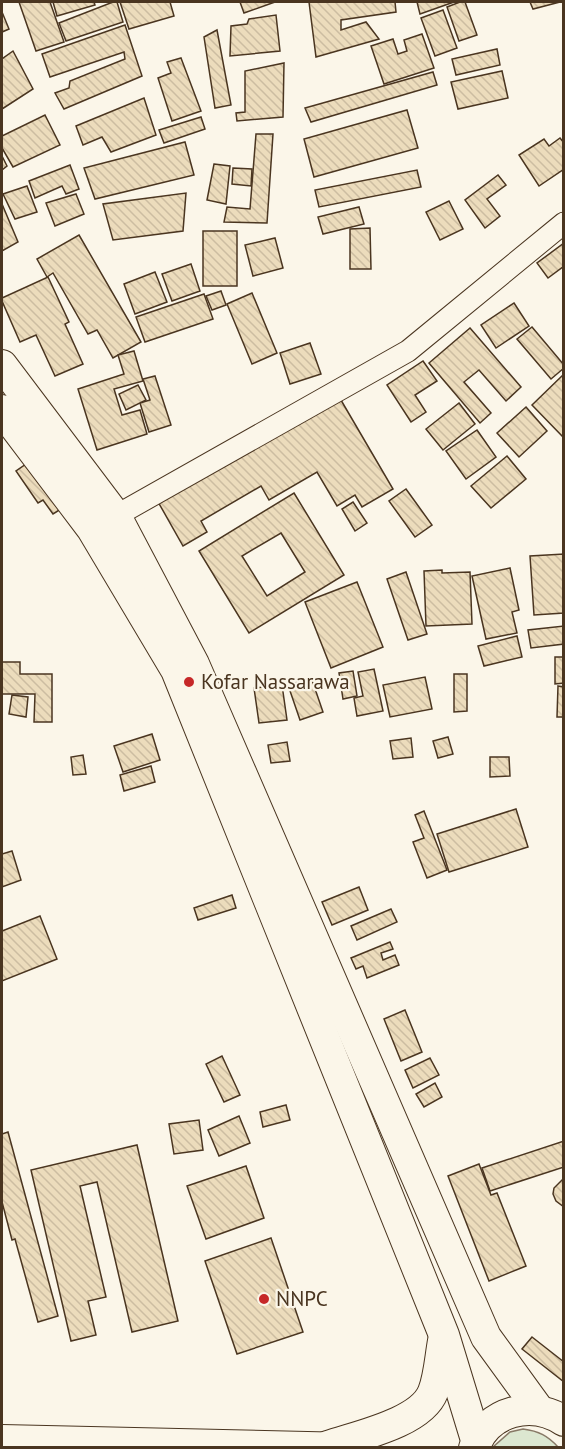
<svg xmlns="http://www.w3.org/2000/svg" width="565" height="1449" viewBox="0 0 565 1449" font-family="'PT Sans',sans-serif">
<defs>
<pattern id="building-back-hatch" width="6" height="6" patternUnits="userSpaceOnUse" patternTransform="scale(1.5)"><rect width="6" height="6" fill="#ecdcbc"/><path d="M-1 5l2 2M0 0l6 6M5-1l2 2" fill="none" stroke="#ccbda1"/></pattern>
</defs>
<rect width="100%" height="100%" fill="#fbf6e9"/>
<path fill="#dce7d0" stroke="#887966" stroke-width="1.5" d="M523 1429C539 1431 548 1436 558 1447H493L510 1432Z"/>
<g fill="url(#building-back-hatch)" stroke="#4a3520" stroke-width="1.5" fill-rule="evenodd">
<path d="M19 2H50L64 42 36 51Z"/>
<path d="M53 2H94L95 5 57 16Z"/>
<path d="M113 2H117L123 22 66 41 59 23Z"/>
<path d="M120 2H170L174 16 129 29Z"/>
<path d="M240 2H275L244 13Z"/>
<path d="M309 2H395L396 12 341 20V30L366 22 379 39 316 57Z"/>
<path d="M417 2H454L420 14Z"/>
<path d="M460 2H465L477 35 459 41 447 7Z"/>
<path d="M530 2H560L533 9Z"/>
<path d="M443 10 457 48 435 56 421 18Z"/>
<path d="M2 12 9 29 2 32Z"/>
<path d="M276 15 280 51 230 56 231 26 247 24 249 19Z"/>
<path d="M125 25 142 76 64 109 55 93 69 88 70 81 125 59 124 52 50 77 42 54Z"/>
<path d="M217 30 231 105 215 108 204 37Z"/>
<path d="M422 34 434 68 384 84 371 46 393 39 398 54 407 51 404 40Z"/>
<path d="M497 49 500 65 456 75 452 59Z"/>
<path d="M13 51 33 89 2 109V59Z"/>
<path d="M181 58 201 111 172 121 158 78 171 73 167 62Z"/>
<path d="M284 63 283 117 237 121 236 113 245 112V71Z"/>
<path d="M502 71 508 98 458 109 451 82Z"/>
<path d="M433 72 437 85 311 122 305 108Z"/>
<path d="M144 98 156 135 111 152 102 137 83 145 76 126Z"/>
<path d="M407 110 418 148 314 177 304 139Z"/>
<path d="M45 115 60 145 13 167 2 148V136Z"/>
<path d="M201 117 205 129 164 143 159 130Z"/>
<path d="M256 134H273L267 223 224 222 227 207 250 209Z"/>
<path d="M560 138 564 143V169L539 186 519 155 544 139 549 146Z"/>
<path d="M185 142 194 175 95 199 84 168Z"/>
<path d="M2 156 7 166 2 170Z"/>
<path d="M214 164 230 166 226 204 207 200Z"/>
<path d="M70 165 79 189 66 194 62 186 35 198 29 181Z"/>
<path d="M233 168 252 169 251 186 232 184Z"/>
<path d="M417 170 421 187 319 207 315 190Z"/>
<path d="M498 175 506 185 487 199 500 216 485 228 465 200Z"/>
<path d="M27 186 37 212 15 219 3 194Z"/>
<path d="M186 193 183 231 113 240 103 204Z"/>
<path d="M76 194 84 214 55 226 46 203Z"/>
<path d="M449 201 463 229 440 240 426 212Z"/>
<path d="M2 204 18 242 2 251Z"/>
<path d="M359 207 364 224 323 234 318 217Z"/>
<path d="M370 228 371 269H350V229Z"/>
<rect x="203" y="231" width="34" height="55"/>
<path d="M79 235 141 342 113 358 97 330 88 334 53 273 47 277 37 259Z"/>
<path d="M275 238 283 268 253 276 245 245Z"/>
<path d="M564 243V266L548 278 537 263Z"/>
<path d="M191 264 200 291 172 301 162 274Z"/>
<path d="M155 272 167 302 135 314 124 284Z"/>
<path d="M48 277 69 322 65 324 83 364 55 376 36 335 20 342 2 301V298Z"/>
<path d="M221 291 226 305 212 310 206 296Z"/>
<path d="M252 293 277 353 252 364 227 304Z"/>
<path d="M204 294 213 319 145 342 136 317Z"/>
<path d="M514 303 529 326 496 348 481 325Z"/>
<path d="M532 327 564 365V368L551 379 517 339Z"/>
<path d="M470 328 521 387 506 401 479 370 464 382 491 413 480 423 429 363Z"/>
<path d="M310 343 321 374 290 384 280 353Z"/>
<path d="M134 351 143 381 114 389 122 415 140 410 147 434 97 450 78 389 124 374 118 355Z"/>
<path d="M423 361 437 381 415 395 426 412 411 422 387 385Z"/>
<path d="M564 374V437H563L532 405Z"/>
<path d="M155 376 171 425 149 432 140 403 150 400 143 379Z"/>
<path d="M138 385 146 400 126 410 119 394Z"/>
<path d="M338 395 393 489 362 507 355 495 337 506 317 472 269 500 261 486 201 521 207 532 183 546 157 500Z"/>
<path d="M459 403 475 424 443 450 426 429Z"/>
<path d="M526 407 547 431 519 457 497 433Z"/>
<path d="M477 430 496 457 466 479 446 451Z"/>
<path d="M507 456 526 479 491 508 471 486Z"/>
<path d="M29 462 61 509 53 514 43 500 38 503 16 471Z"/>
<path d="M406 489 432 525 415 537 389 501Z"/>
<path d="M294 493 344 575 249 633 199 551ZM281 533 305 572 267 596 242 556Z"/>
<path d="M353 502 367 523 355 531 342 509Z"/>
<path d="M564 554V613L534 615 530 556Z"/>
<path d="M510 568 519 610 512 612 517 633 486 639 472 576Z"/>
<path d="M442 570V573L470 572 472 624 426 626 424 571Z"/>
<path d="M406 572 427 634 408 640 387 579Z"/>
<path d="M357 582 383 647 331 668 305 602Z"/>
<path d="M564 626V644L531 648 528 630Z"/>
<path d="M517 636 522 657 484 666 478 646Z"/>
<path d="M555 657H564V683L555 684Z"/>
<path d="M2 662H20V674H52V722H34L35 694H2Z"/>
<path d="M374 669 383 711 357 716 354 698 363 696 358 672Z"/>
<path d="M353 671 357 696 343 699 339 673Z"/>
<path d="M454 674H467V711L454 712Z"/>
<path d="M311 677 323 712 300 720 288 685Z"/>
<path d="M425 677 432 709 390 717 383 685Z"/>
<path d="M282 685 287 720 259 723 254 688Z"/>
<path d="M558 686 564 687V717H557Z"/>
<path d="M12 695 28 697 26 717 9 714Z"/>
<path d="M152 734 160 760 123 772 114 746Z"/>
<path d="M448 737 453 754 438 758 433 741Z"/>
<path d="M411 738 413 757 393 759 390 741Z"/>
<path d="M287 742 290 761 271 763 268 745Z"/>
<path d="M83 755 86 774 73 775 71 757Z"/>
<path d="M490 757H509L510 776 490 777Z"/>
<path d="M151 766 155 782 124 791 120 775Z"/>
<path d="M516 809 528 847 449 872 437 834Z"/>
<path d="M424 811 447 870 427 878 413 842 424 838 415 815Z"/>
<path d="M12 851 21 880 2 887V854Z"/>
<path d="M359 887 368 910 332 925 322 902Z"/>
<path d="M232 895 236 908 198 920 194 908Z"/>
<path d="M391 909 397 922 357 940 351 926Z"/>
<path d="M40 916 57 959 2 981V931Z"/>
<path d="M390 942 393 949 381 953 383 960 395 955 399 965 367 978 363 966 356 969 351 958Z"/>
<path d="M405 1010 422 1052 401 1061 384 1019Z"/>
<path d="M222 1056 240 1095 224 1102 206 1064Z"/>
<path d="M430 1058 439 1075 413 1088 405 1070Z"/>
<path d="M435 1083 442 1097 424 1107 416 1094Z"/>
<path d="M286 1105 290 1120 263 1127 260 1112Z"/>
<path d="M239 1116 250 1143 219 1156 208 1130Z"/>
<path d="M199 1120 203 1150 174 1154 169 1124Z"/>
<path d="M8 1132 58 1316 38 1322 15 1239 12 1240 2 1202V1134Z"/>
<path d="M564 1141V1167L490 1191 482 1168Z"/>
<path d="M137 1145 178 1321 132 1332 97 1182 80 1186 106 1297 88 1301 96 1335 71 1341 31 1170Z"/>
<path d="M479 1164 491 1195 497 1193 526 1266 489 1281 448 1176Z"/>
<path d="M246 1166 264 1218 206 1239 187 1186Z"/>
<path d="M564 1178V1207L556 1201 553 1194 554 1188Z"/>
<path d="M271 1238 303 1332 237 1354 205 1261Z"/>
<path d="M532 1337 564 1362V1382L522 1349Z"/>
</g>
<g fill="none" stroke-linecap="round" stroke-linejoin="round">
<defs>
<path id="street" d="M105 522 408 351 564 223"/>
<g id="secondary">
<path d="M2 365 116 516 194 664 486 1337 539 1410"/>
<path d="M2 410 92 529 176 670 444 1335 476 1440"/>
<path d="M2 1440 350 1448"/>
<path d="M328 1446C357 1436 421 1423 433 1392 439 1377 440 1357 443 1341"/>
<path d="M474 1448C488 1410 532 1400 564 1421"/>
</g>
</defs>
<use href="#street" stroke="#4a3520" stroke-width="23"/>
<use href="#secondary" stroke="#4a3520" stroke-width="32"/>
<use href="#street" stroke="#fbf6e9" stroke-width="21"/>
<use href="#secondary" stroke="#fbf6e9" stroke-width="30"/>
</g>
<g fill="#c62828" stroke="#fbf6e9" stroke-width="2">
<circle cx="189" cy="682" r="6"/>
<circle cx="264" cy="1299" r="6"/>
</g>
<g text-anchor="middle" stroke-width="4.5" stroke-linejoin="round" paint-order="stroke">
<g font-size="21" fill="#4a3520" stroke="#fbf6e9" text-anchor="start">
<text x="201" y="689">Kofar Nassarawa</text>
<text x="276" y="1306">NNPC</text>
</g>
</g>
<rect width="565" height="1449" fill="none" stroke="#4a3520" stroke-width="6"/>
</svg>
